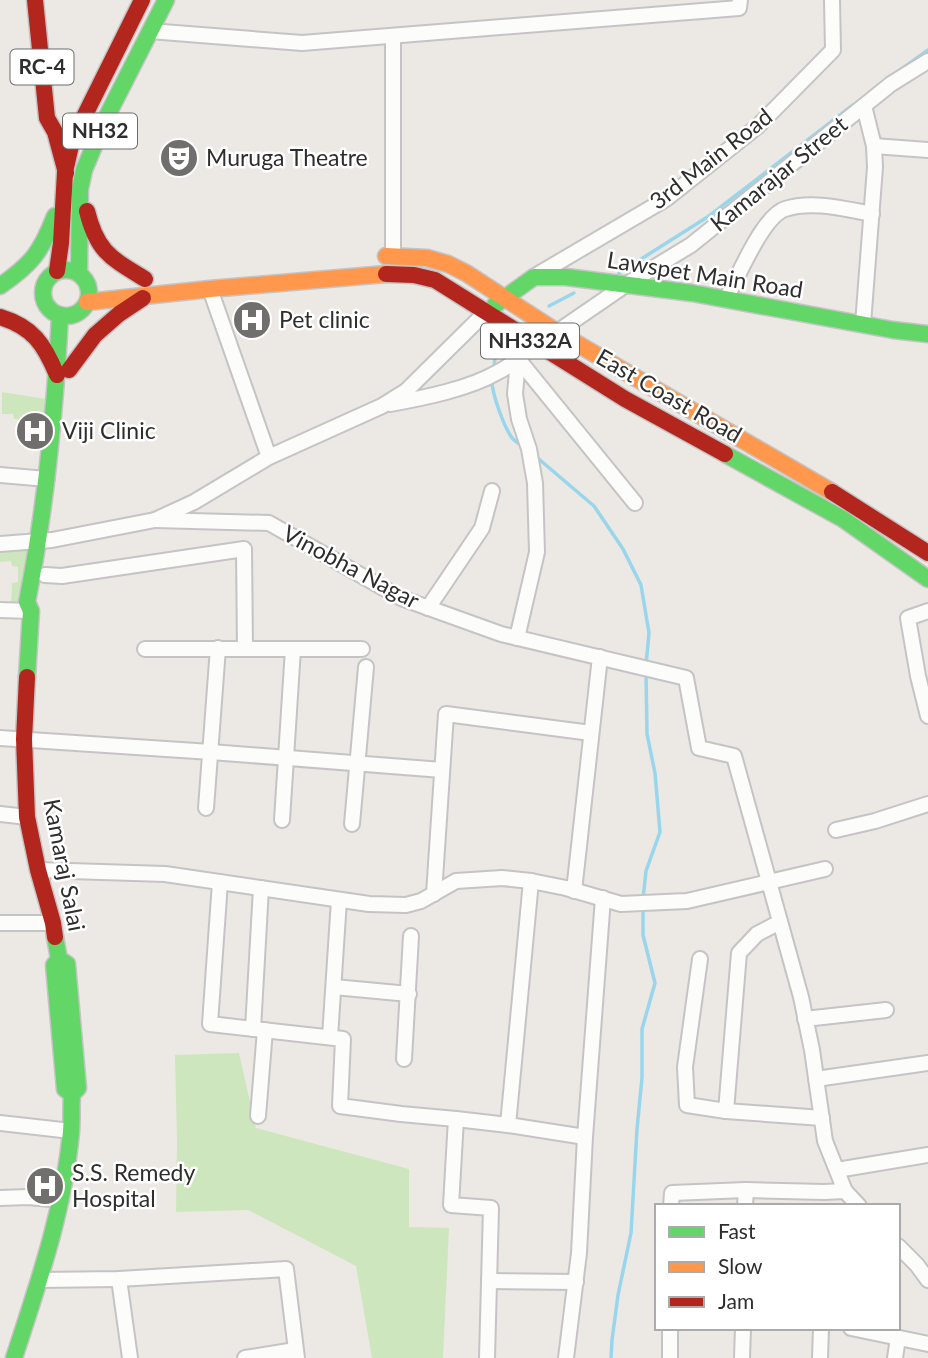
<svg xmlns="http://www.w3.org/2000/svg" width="928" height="1358" viewBox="0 0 928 1358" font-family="Lato,sans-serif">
<rect width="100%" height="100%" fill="#ece8e4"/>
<g fill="#cee6be">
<path d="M2 392 46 399 45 421 14 419 13 414H2Z"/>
<path d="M33 543 21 608H11L12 583 18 582V567L12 566 11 561 0 562V546Z"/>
<path d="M239 1053 256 1128 409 1169V1227L449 1228 443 1358H372L356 1266 248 1210 176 1212 177 1140 175 1055Z"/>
</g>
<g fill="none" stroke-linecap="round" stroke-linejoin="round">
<g stroke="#99d6ec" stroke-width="3.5">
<path d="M896 73 928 50"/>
<path d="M619 273 709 216 853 105"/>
<path d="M549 306 574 293"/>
<path d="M494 368 497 335"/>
<path d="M492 379C491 392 505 430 513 439 516 442 519 444 523 446"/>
<path d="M534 455 594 506 623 549 641 585 649 633 646 665"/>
<path d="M643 899 646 871 660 832 655 773 647 734 646 673"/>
<path d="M611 1358 612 1340 618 1295 631 1233 637 1129 642 1078V1029L655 983 643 935V907"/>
</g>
<defs>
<g id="street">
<path d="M150 31 302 43 739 8 740 0"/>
<path d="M874 146 928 150"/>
<path d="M393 256V36"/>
<path d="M535 276 666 199 758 126 833 50 832 0"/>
<path d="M210 289 269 457"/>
<path d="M726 299C738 277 763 216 785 209 812 200 845 209 872 214"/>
<path d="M863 324 875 167 874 146 864 106"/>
<path d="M557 332 627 284 691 245 891 84 928 61"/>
<path d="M518 359 635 503"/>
<path d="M390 404C423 398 469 389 498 372 506 368 514 362 522 357"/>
<path d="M0 475 47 479"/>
<path d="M155 520 269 523 401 598 501 634 686 678 699 748 734 756 801 997 812 1050 825 1141 845 1191 859 1206"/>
<path d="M0 544 52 540 155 520 194 502 269 457 382 406 406 391 486 312"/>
<path d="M45 575 62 576 244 549 245 649"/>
<path d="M428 608 482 528 492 491"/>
<path d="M0 610 31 611"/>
<path d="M928 611 908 618 918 676 928 716"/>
<path d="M517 638 537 552 535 483 529 449 519 419 515 394 518 359"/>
<path d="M145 649H362"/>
<path d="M0 738 211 752 442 770"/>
<path d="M206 808 218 648"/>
<path d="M0 814 27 817"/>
<path d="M282 820 293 649"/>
<path d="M352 824 366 667"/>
<path d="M836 830 875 821 928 804"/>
<path d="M38 870 165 874 369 904 406 905 421 901 456 881 502 878 531 881 566 888 621 904 687 901 825 869"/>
<path d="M220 882 210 1024 343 1039 340 1106 401 1114 456 1119 451 1205 491 1208 487 1358"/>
<path d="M574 891 600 657"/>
<path d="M434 894 446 714 591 733"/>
<path d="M0 923H53"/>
<path d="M700 959 685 1067 687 1105 726 1111 822 1118"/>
<path d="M334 987 409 994"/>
<path d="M805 1019 886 1010"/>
<path d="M253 1029 261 888"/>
<path d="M330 1037 339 900"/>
<path d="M404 1059 411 936"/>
<path d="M816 1079 928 1063"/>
<path d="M726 1111 739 953 757 934 780 922"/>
<path d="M258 1116 265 1030"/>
<path d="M456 1119 508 1125 585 1137"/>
<path d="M0 1123 71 1131"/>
<path d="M508 1125 531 881"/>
<path d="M837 1170 928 1155"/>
<path d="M0 1198 28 1197 61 1200"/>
<path d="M671 1206 672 1193 746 1190 824 1192 845 1191"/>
<path d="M745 1206 746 1190"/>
<path d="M898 1246 917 1265 928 1280"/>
<path d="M119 1279 130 1358"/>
<path d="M39 1280 119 1279 286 1269 297 1358"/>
<path d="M489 1281 576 1282"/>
<path d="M851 1328 928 1344"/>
<path d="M245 1358 295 1350"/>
<path d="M566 1358 579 1253 585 1137 603 898"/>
<path d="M670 1358V1328"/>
<path d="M742 1358 743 1328"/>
<path d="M820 1358 821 1328"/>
<path d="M895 1358 898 1338"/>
</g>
<g id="fast">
<circle cx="66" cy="293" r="23"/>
<path d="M79 273 80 189 84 170 105 120 166 0"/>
<path d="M0 286C32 264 41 252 55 216"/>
<path d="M495 305 534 277H566L692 293 893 330 928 334"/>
<path d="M725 454 843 519 928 579"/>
<path d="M27 677 31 611 27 602C46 507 55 412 60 315"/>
<path d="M55 937 59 959 54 965 65 1089 72 1094"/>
<path d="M14 1358C38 1284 64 1210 71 1132 72 1119 71 1107 72 1094L78 1088 67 964 59 959"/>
</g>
<g id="slow">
<path d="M386 256 427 258 448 264 466 273 557 332 832 492"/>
<path d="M87 302 210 289 386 274"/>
</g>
<g id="jam">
<path d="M35 0 47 118 55 132 66 173"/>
<path d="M87 211C97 252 111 258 145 279"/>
<path d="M57 271 61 243 65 172 72 141 142 0"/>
<path d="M386 274 414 275 435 280 625 399 725 454"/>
<path d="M0 317C33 327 44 344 57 375"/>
<path d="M69 370 95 335 119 314 143 298"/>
<path d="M832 492 928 553"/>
<path d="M27 677 24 739 27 817 38 870 53 923 55 937"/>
</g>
</defs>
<use href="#street" stroke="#c5c4c5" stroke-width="18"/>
<use href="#fast" stroke="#c5c4c5" stroke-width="19"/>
<use href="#slow" stroke="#c5c4c5" stroke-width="19"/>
<use href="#jam" stroke="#c5c4c5" stroke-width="19"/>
<use href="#street" stroke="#fcfcfb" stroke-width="14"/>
<use href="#fast" stroke="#63d668" stroke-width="16"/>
<use href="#slow" stroke="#ff974d" stroke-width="16"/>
<use href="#jam" stroke="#b3261e" stroke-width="16"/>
</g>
<defs>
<symbol id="theatre-disc" viewBox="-11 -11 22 22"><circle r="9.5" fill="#706f6e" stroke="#fff"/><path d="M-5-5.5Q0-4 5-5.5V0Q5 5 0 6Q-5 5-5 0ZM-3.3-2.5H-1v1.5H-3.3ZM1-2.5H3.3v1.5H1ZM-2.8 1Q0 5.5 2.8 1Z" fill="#fff"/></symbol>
<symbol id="hospital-disc" viewBox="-11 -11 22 22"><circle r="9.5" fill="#706f6e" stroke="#fff"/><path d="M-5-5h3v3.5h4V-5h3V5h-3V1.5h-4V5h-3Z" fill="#fff"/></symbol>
</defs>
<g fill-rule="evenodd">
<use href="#theatre-disc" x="157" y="136" width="44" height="44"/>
<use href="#hospital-disc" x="230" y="298" width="44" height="44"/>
<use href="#hospital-disc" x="13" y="409" width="44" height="44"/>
<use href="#hospital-disc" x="23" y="1164" width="44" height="44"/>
</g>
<g text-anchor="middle" stroke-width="5" stroke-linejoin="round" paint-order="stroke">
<g fill="#fff" stroke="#6d6d6d" stroke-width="2">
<rect x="10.5" y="49.5" width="63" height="35" rx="5"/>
<rect x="63" y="113.5" width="74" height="35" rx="5"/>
<rect x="481" y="323.5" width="98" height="35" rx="5"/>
</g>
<g font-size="21" font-weight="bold" fill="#2e2e2e">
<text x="42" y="74">RC-4</text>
<text x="100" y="138">NH32</text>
<text x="530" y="348">NH332A</text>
</g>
<g font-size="23" fill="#2e2e2e" stroke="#fff" text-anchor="start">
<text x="206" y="166">Muruga Theatre</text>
<text x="279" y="328">Pet clinic</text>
<text x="62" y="439">Viji Clinic</text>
<text x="72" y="1181">S.S. Remedy<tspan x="72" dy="26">Hospital</tspan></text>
</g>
<g font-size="23" fill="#2e2e2e" stroke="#fff">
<text transform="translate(711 159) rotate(-38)" y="8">3rd Main Road</text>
<text transform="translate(779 174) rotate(-39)" y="8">Kamarajar Street</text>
<text transform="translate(705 275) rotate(9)" y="8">Lawspet Main Road</text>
<text transform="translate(669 396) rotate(30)" y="8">East Coast Road</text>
<text transform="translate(351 567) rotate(28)" y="8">Vinobha Nagar</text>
<text transform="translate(64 865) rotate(79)" y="8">Kamaraj Salai</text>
</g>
</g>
<rect x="655" y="1204" width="245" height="126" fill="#ffffff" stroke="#ababab" stroke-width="2"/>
<rect x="669" y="1227" width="35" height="10" fill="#63d668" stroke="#ababab" stroke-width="2"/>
<text x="718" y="1239" font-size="21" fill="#2e2e2e">Fast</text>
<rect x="669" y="1262" width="35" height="10" fill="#ff974d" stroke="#ababab" stroke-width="2"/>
<text x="718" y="1274" font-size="21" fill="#2e2e2e">Slow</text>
<rect x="669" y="1297" width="35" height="10" fill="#b3261e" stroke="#ababab" stroke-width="2"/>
<text x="718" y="1309" font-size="21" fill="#2e2e2e">Jam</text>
</svg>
